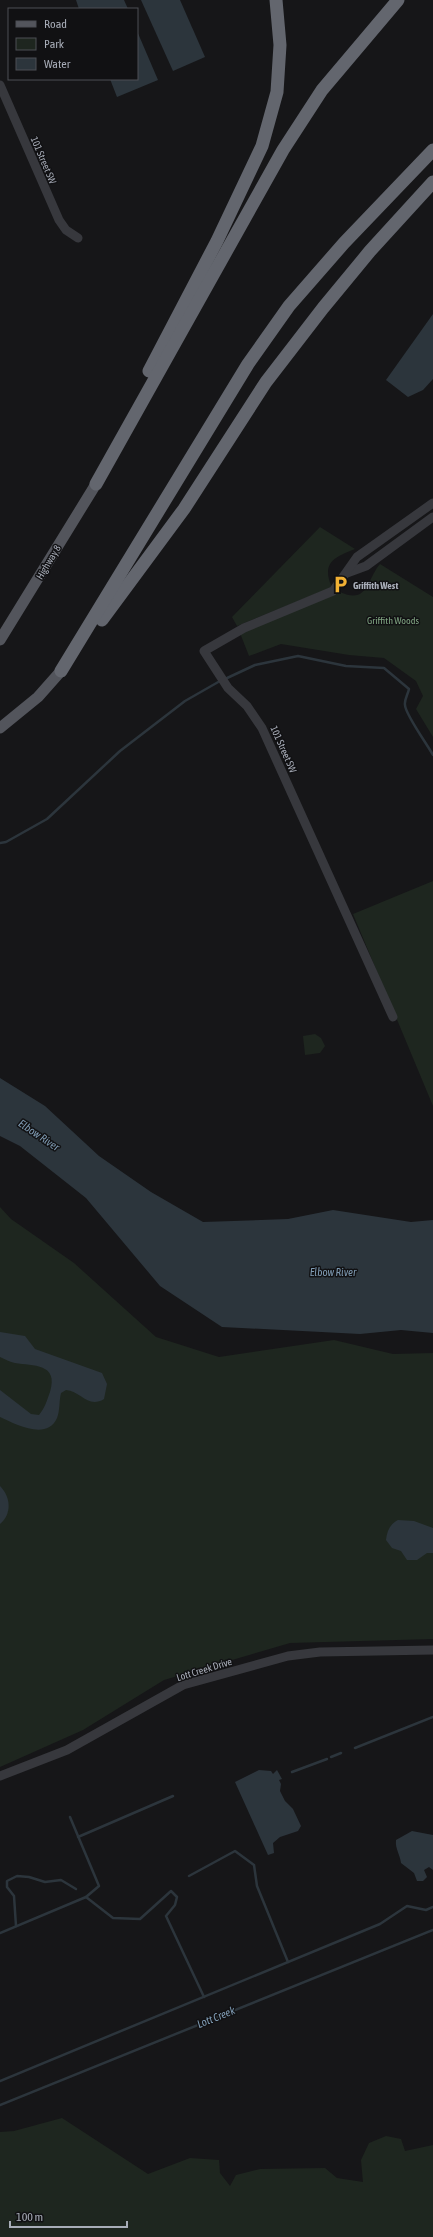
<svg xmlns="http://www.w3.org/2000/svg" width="433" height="2237" viewBox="0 0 433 2237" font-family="'Asap Condensed',sans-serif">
<rect width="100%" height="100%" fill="#161618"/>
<g fill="#1e261f">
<path d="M320 527 355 549C338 556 321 561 331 585L330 588 237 626 232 617Z"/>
<path d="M380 564 433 597V737L416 709 423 696 416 681 384 658 349 655 281 644 249 656 240 633 340 592C368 605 367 579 380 564Z"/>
<path d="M433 881V1106L353 914Z"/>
<path d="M315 1034 321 1038 325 1046 320 1053 305 1055 303 1036Z"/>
<path d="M0 1207 11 1219 74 1263 156 1337 219 1357 334 1340 393 1354 433 1353V1639L290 1643 164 1680 83 1730 0 1767Z"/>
<path d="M62 2118 148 2174 190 2158 219 2160 220 2173 230 2186 236 2175 260 2169 325 2168 337 2178 363 2182 361 2160 369 2143 386 2136 401 2139 405 2151 433 2145V2237H0V2132L14 2131Z"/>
</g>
<g fill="#2c353c">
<path d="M76 0H124L128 9H79Z"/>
<path d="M141 0H180L205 57 173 71Z"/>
<path d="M137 31 158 80 117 97 110 79H137Z"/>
<path d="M433 314V379L423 390 408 397 386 380Z"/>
<path d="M0 1078 45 1106 99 1156 151 1192 203 1222 288 1219 333 1210 411 1222 433 1220V1333L401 1330 360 1334 222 1327 160 1286 86 1198 20 1146 0 1136Z"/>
<path d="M0 1332 25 1336 35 1349 102 1373 107 1384 104 1399C88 1409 81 1391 66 1390L61 1393C59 1401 60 1411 57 1418 47 1441 15 1424 0 1417V1390L31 1414 39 1415C45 1408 47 1400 50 1392 59 1363 33 1366 15 1363 10 1362 5 1359 0 1357Z"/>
<path d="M0 1486C11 1497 12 1514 0 1524Z"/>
<path d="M398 1520 414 1521 433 1528V1553H427L417 1560H407L401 1551 392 1548 386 1540C387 1531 390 1524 398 1520Z"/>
<path d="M259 1770 271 1771 273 1774 277 1770 282 1779 279 1780 281 1784 280 1791 285 1801 293 1809 301 1826 298 1831 280 1837 273 1843 274 1853 268 1855 235 1782Z"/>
<path d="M412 1831 433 1835V1870L429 1867 424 1870 427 1877 423 1881H417L414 1873 401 1863C400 1854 395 1849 396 1840Z"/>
</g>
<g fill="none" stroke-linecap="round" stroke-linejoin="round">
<g stroke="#2c353c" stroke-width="2.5">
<path d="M225 679 255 665 298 656 346 666 384 668 409 689C408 694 404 700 405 705 405 714 427 744 433 755"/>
<path d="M0 843 6 842 47 819 120 751 185 701 220 681"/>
<path d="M355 1748 433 1717"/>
<path d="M331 1757 341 1753"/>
<path d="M292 1772 327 1759"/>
<path d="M70 1817 99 1886 86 1897"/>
<path d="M78 1837 173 1796"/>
<path d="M189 1876 235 1851 254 1865 257 1886 288 1962"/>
<path d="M16 1926 14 1896 7 1887V1881L17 1876 29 1877 45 1882 61 1880 76 1889"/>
<path d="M0 1933 86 1897 113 1918 140 1919 171 1891 177 1897 175 1905 166 1916 204 1997"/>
<path d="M0 2081 380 1924 407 1906 426 1910 433 1907"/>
<path d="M0 2105 433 1930"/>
</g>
<g stroke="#37383d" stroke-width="9">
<path d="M0 85 59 220 66 230 78 238"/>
<path d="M347 573 366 566 433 517"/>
<path d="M393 1017 262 728 247 706 228 688 204 651 244 628 333 591 357 557 433 503"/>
<path d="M0 1776 67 1750 183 1685 288 1656 320 1652 433 1650"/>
</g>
<g stroke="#53555c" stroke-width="11">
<path d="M0 640 96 484"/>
<path d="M0 728 38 697 61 671"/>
</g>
<g stroke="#63666e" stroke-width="13">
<path d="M149 371 217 241 262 146 277 92 280 45 276 0"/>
<path d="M96 484 283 150 322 90 398 0"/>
<path d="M102 620 184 509 266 382 323 308 370 251 433 182"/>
<path d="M61 671 248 364 289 306 344 243 433 150"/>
</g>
</g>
<defs>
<symbol id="parking-bare" viewBox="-9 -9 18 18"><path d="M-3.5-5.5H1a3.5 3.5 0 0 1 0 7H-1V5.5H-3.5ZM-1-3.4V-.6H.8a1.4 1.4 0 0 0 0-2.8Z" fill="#f2b134" stroke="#111113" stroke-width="2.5" paint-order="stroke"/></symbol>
</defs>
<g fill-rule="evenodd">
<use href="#parking-bare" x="328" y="572" width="25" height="25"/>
</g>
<g text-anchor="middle" stroke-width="3" stroke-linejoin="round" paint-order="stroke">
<g font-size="10" fill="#a8adb8" stroke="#111113">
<text transform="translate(44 160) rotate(67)" y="4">101 Street SW</text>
<text transform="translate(48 562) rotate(-59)" y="4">Highway 8</text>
<text transform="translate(284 749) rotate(66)" y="4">101 Street SW</text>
<text transform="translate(204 1669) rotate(-17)" y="4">Lott Creek Drive</text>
</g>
<g font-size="10" font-weight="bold" fill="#a8adb8" stroke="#111113" text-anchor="start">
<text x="353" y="589">Griffith West</text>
</g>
<g font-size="10" fill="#7fa381" stroke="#111113">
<text x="393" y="624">Griffith Woods</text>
</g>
<g font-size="11" font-style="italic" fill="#7f9bb3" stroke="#111113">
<text transform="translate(39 1135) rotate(34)" y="4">Elbow River</text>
<text x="333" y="1276">Elbow River</text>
<text transform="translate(216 2017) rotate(-22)" y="4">Lott Creek</text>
</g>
</g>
<rect x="8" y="8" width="130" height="72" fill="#111113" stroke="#4d4f55"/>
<rect x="16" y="21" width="20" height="6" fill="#53555c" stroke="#4d4f55"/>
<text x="44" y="28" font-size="12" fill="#a8adb8">Road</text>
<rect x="16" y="38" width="20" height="12" fill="#1e261f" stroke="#4d4f55"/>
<text x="44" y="48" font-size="12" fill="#a8adb8">Park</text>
<rect x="16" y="58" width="20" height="12" fill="#2c353c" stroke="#4d4f55"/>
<text x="44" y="68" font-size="12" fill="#a8adb8">Water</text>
<path d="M10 2221v6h117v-6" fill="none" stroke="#a8adb8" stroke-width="2"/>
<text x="16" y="2221" font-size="12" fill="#a8adb8" stroke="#111113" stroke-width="3" paint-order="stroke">100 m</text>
</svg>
